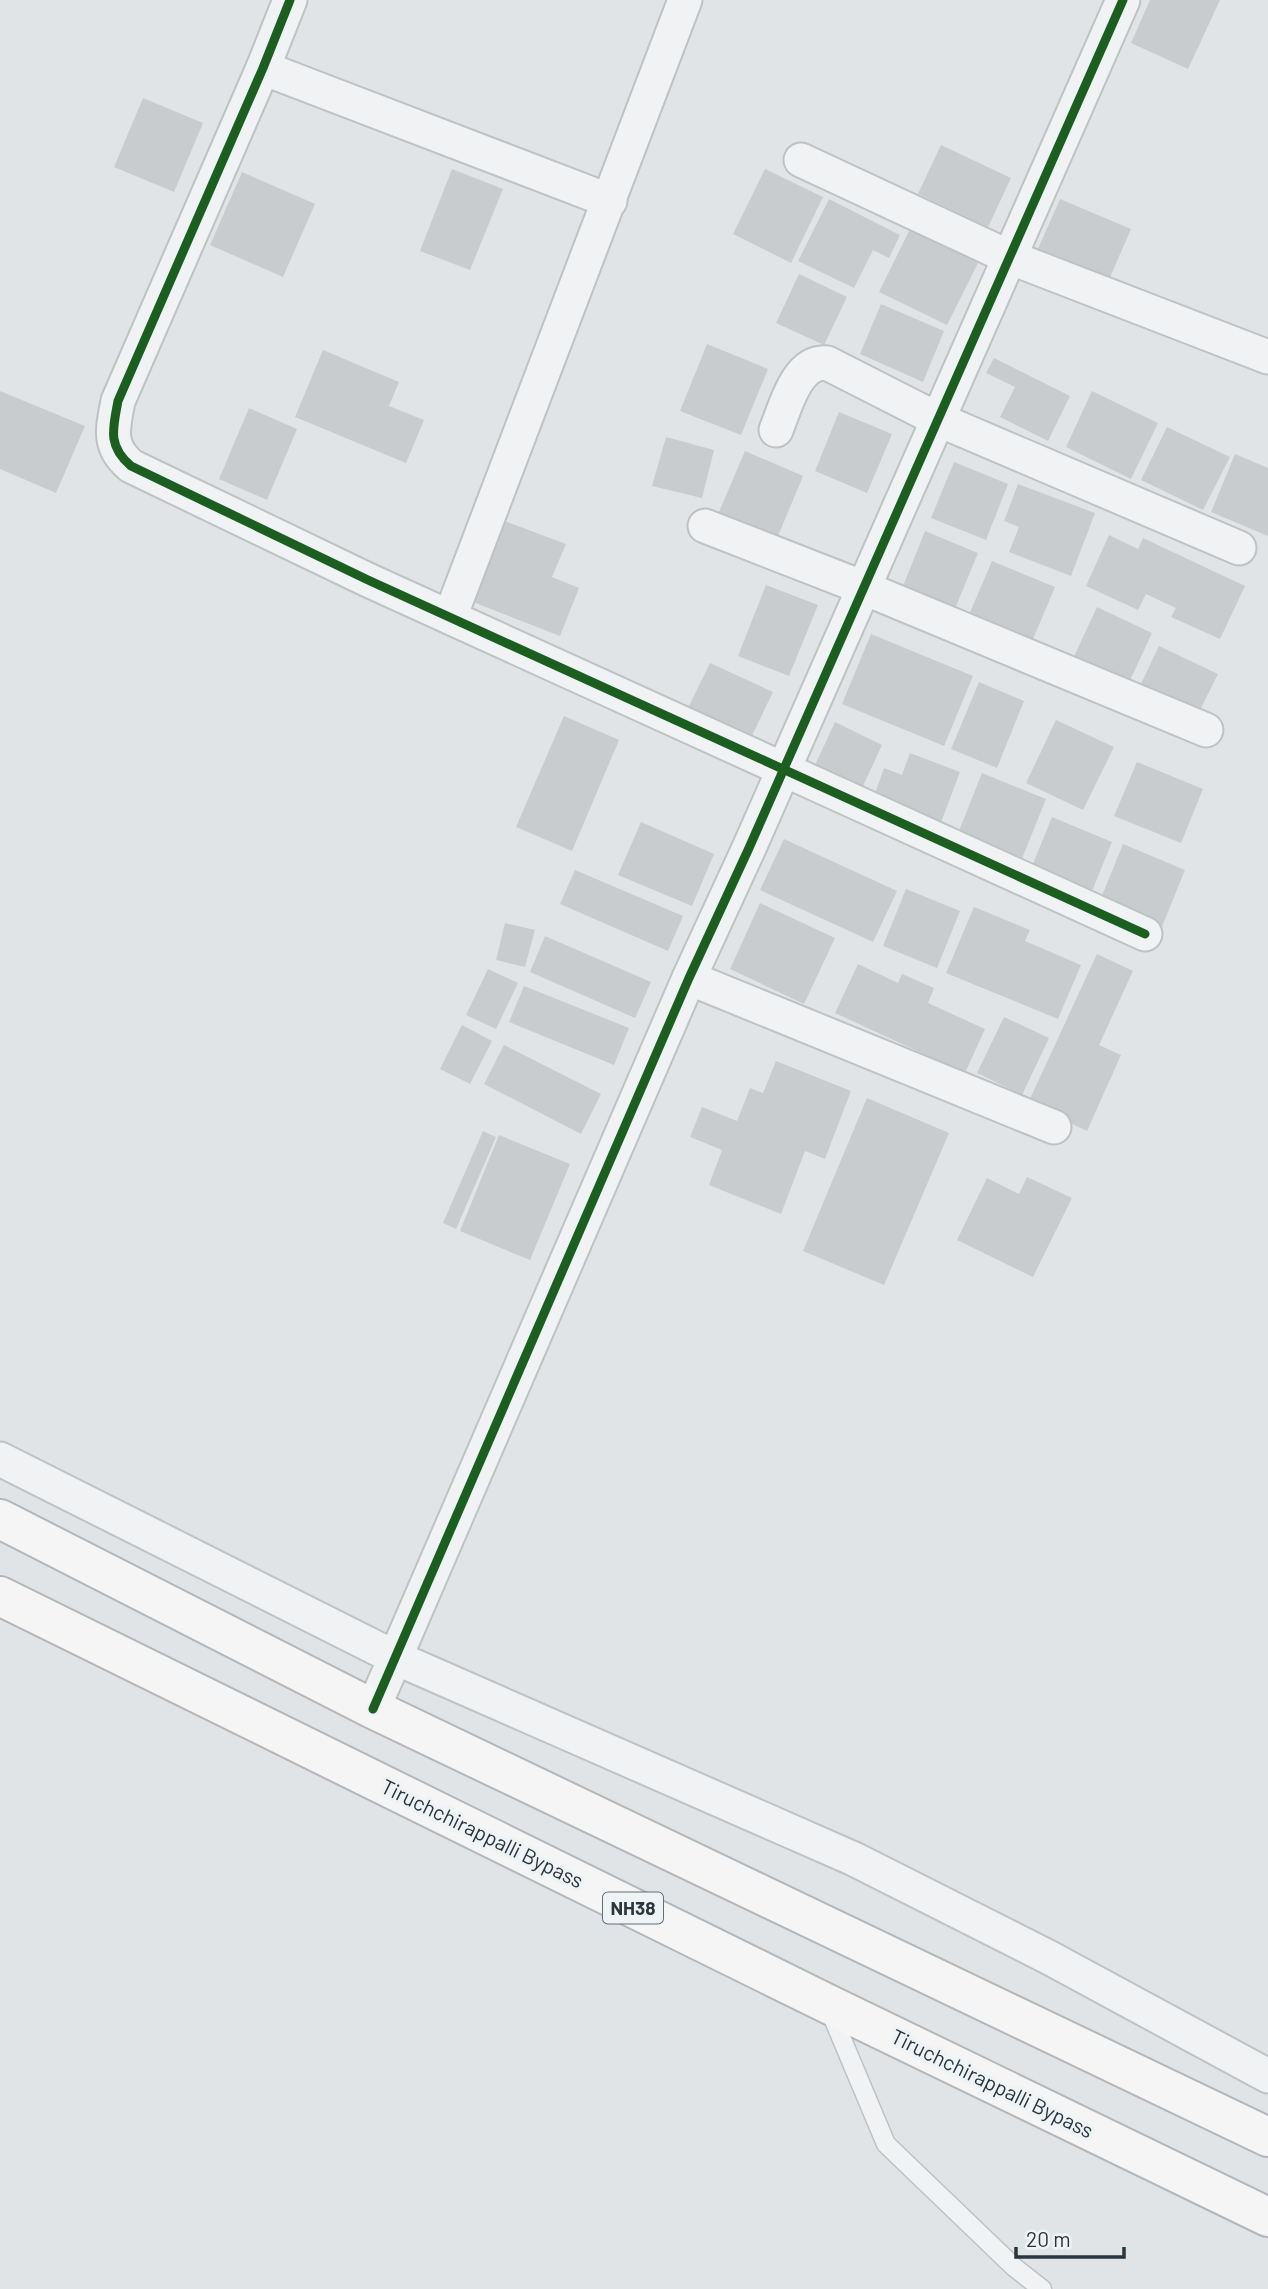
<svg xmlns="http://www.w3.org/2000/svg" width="1268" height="2289" viewBox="0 0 1268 2289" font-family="Barlow,sans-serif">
<rect width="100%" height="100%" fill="#e1e4e6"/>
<g fill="#c9ccce">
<path d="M1150 0H1220L1188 69 1131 43Z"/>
<path d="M143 98 203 123 174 192 114 167Z"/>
<path d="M941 145 1011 178 988 227 918 194Z"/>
<path d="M452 169 503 189 470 270 420 251Z"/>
<path d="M765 169 823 197 791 263 733 234Z"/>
<path d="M242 172 315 204 283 277 210 245Z"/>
<path d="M829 199 900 235 889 258 873 250 854 288 798 261Z"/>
<path d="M1060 199 1131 229 1108 282 1037 251Z"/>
<path d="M910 229 978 263 947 325 879 292Z"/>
<path d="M799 274 847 297 824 345 776 323Z"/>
<path d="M881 304 944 331 923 382 860 354Z"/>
<path d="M707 344 768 369 741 435 680 411Z"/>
<path d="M323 350 399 382 389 406 424 420 406 463 295 417Z"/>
<path d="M994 358 1070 396 1048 441 1000 417 1015 387 986 373Z"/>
<path d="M0 391 85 426 56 493 0 469Z"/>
<path d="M1092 391 1158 423 1131 479 1066 447Z"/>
<path d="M249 408 297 429 267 500 219 479Z"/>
<path d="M839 412 892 434 867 493 815 471Z"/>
<path d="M1167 427 1230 457 1203 510 1141 480Z"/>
<path d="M666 437 714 450 702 498 652 486Z"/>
<path d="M745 451 803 476 778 536 719 512Z"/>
<path d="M1235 454 1268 468V536L1211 512Z"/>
<path d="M954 462 1008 484 986 540 931 518Z"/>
<path d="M1018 484 1095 513 1071 576 1009 552 1019 527 1004 521Z"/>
<path d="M505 521 566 544 552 577 579 588 560 636 473 602Z"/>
<path d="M925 531 978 553 952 616 899 596Z"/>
<path d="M1109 535 1138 549 1143 538 1245 586 1220 639 1171 617 1176 608 1146 594 1138 610 1086 586Z"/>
<path d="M992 561 1055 587 1028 651 965 624Z"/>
<path d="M766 585 818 605 789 676 738 656Z"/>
<path d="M1097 607 1152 633 1124 693 1069 667Z"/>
<path d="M871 634 973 676 944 746 842 704Z"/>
<path d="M1159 646 1218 674 1198 714 1140 686Z"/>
<path d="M710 663 773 692 747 746 684 716Z"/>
<path d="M979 682 1024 701 997 768 951 749Z"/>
<path d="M564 716 619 740 572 851 516 827Z"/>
<path d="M1056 720 1114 747 1083 810 1026 783Z"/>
<path d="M835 722 882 745 857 799 810 776Z"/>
<path d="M910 753 960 772 940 825 873 799 884 768 902 775Z"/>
<path d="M1137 762 1203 789 1181 843 1114 816Z"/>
<path d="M982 773 1046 799 1019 866 955 841Z"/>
<path d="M1052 817 1112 842 1088 901 1028 876Z"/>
<path d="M641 822 714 854 692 906 618 875Z"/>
<path d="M784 839 897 891 873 942 760 890Z"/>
<path d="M1123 844 1185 870 1161 929 1099 903Z"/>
<path d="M575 870 683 916 668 951 560 904Z"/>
<path d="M906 889 960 911 937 968 883 946Z"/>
<path d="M760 903 835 938 804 1004 730 969Z"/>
<path d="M974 907 1030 930 1025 941 1081 965 1058 1019 946 973Z"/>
<path d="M505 923 535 930 525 967 496 960Z"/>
<path d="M545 936 651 982 635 1018 530 972Z"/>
<path d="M1097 954 1133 971 1099 1045 1121 1055 1087 1131 1028 1103Z"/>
<path d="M858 964 898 983 902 974 934 988 928 1003 985 1029 965 1073 835 1013Z"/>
<path d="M488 969 518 983 496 1029 466 1015Z"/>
<path d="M524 986 629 1028 614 1065 509 1022Z"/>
<path d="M1004 1017 1049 1038 1022 1095 977 1073Z"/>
<path d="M462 1025 492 1041 470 1084 440 1069Z"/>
<path d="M504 1045 601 1094 581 1134 484 1084Z"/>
<path d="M776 1061 851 1091 825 1159 805 1151 781 1214 709 1185 722 1150 690 1137 702 1107 737 1121 750 1088 763 1093Z"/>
<path d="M867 1098 949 1133 884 1285 803 1251Z"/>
<path d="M483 1131 496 1137 456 1229 443 1223Z"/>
<path d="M499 1135 570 1164 530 1260 460 1231Z"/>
<path d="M1027 1177 1072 1198 1033 1277 957 1240 987 1178 1019 1194Z"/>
</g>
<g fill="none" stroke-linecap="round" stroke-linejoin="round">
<defs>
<path id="service" d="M830 2011 886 2144 1014 2267 1042 2289"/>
<g id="minor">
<path d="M290 0 263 68 118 401C113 428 107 446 131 466L368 580 1145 934"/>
<path d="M263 68 610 201"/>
<path d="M801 160 1009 257 1268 357"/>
<path d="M776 430C785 409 796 360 827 363L937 419 1239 548"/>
<path d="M705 526 864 588 1206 730"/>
<path d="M450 617 685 0"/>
<path d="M689 978 1054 1127"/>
<path d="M0 1459 396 1658 854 1859 1050 1958 1268 2076"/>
<path d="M373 1709 689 978 749 848 1123 0"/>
</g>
<g id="trunk">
<path d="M0 1519 373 1709 1268 2137"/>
<path d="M0 1596 828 2004 1268 2217"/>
</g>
</defs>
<use href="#service" stroke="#bfc2c4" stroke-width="21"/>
<use href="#minor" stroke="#bfc2c4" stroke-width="37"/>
<use href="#trunk" stroke="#b3b7ba" stroke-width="42"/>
<use href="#service" stroke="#f0f2f3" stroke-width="18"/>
<use href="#minor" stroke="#f0f2f3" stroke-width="33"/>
<use href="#trunk" stroke="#f5f5f6" stroke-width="38"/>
<defs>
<g id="cycleway">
<path d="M290 0 263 68 118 401C113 428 107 446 131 466L368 580 1145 934"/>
<path d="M373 1709 689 978 749 848 1123 0"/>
</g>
</defs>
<use href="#cycleway" stroke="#eef3f5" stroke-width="13"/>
<use href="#cycleway" stroke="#1b5e20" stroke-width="9"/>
</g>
<g text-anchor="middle" stroke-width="7" stroke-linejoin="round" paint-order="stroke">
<rect fill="#eef3f5" stroke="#646f75" stroke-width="2" x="603" y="1892.5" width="60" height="31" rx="5"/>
<g font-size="19" font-weight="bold" fill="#29363e">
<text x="633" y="1915">NH38</text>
</g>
<g font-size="21" fill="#29363e" stroke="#eef3f5">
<text transform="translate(482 1834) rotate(26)" y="7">Tiruchchirappalli Bypass</text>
<text transform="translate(992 2084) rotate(26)" y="7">Tiruchchirappalli Bypass</text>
</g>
</g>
<path d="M1016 2247v10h108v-10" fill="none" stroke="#29363e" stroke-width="3.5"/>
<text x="1026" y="2247" font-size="21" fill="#29363e" stroke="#eef3f5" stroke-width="5" paint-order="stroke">20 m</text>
</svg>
